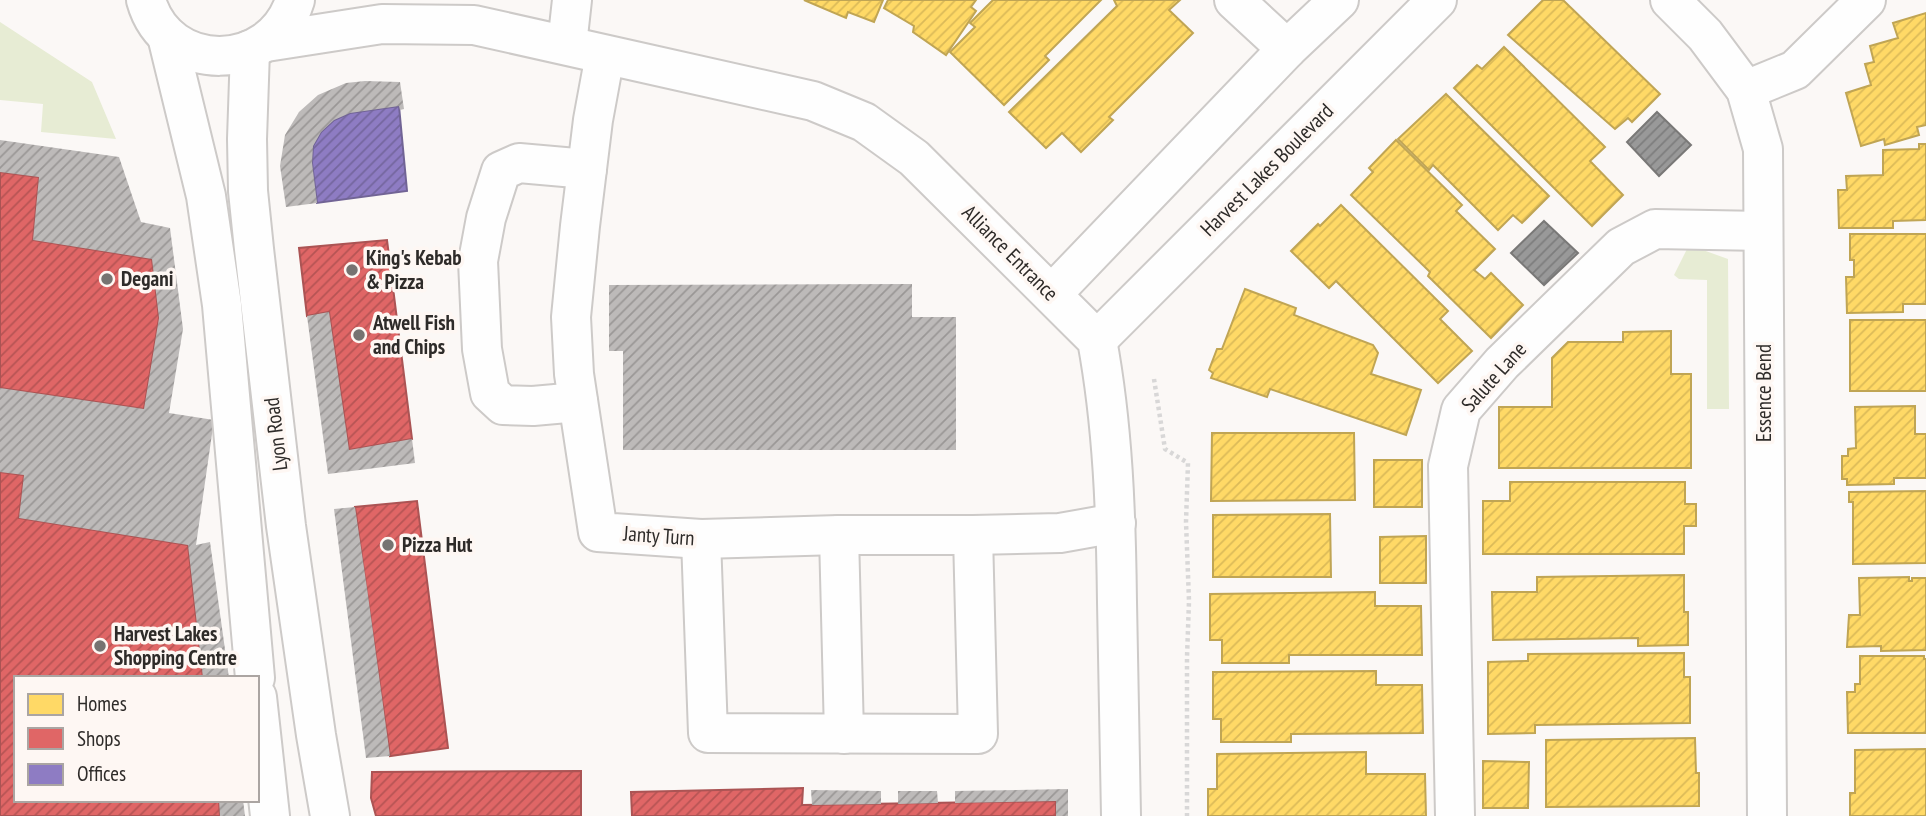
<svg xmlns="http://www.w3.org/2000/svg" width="1926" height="816" viewBox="0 0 1926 816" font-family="'PT Sans Narrow',sans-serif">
<defs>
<pattern id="homes-hatch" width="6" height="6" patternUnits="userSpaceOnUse" patternTransform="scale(1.75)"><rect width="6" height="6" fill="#ffd966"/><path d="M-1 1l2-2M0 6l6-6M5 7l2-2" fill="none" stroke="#dbba58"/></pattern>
<pattern id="shops-hatch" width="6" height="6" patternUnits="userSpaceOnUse" patternTransform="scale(1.75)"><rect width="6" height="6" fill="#e06666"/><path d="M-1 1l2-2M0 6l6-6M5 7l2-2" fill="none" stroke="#b65454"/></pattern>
<pattern id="offices-hatch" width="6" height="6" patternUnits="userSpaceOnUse" patternTransform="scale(1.75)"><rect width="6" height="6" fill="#8e7cc3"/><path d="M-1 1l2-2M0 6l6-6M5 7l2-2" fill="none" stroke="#74669e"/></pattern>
<pattern id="industry-hatch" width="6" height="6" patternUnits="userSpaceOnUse" patternTransform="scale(1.75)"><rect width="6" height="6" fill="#999"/><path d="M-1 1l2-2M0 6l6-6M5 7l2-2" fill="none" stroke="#7d7d7d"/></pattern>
<pattern id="building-hatch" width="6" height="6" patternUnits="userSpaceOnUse" patternTransform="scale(1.75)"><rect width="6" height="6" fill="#bdbab9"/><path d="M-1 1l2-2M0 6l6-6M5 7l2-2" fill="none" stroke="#9a9796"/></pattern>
</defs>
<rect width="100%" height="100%" fill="#fbf8f6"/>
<g fill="#e7ecd4">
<path d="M0 22 92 82 116 139 41 132 43 104 0 100Z"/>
<path d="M1689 245 1728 259 1729 409H1707V280L1679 279 1674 275Z"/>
</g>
<g fill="url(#homes-hatch)" stroke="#c0a554" stroke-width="2">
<path d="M804 0H883L874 22 848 12 846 18Z"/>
<path d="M888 0H976L971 7 976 11 946 55 913 32 914 26 884 8Z"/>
<path d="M993 0H1101L1045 56 1049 60 1004 105 950 52 975 27 970 23Z"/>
<path d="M1114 0H1180L1169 10 1193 33 1109 117 1113 120 1081 152 1062 133 1046 148 1009 112 1117 6Z"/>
<path d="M1543 0H1563L1660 94 1632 122 1628 118 1615 129 1508 35Z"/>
<path d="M1926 13V125L1917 127 1919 135 1885 145 1884 139 1861 146 1846 93 1871 85 1865 64 1874 62 1870 46 1898 38 1893 23Z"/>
<path d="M1504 47 1605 147 1590 161 1623 195 1592 226 1454 88 1477 65 1482 69Z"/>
<path d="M1446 94 1549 196 1522 223 1513 215 1498 230 1433 165 1429 170 1398 139Z"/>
<path d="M1396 140 1462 205 1456 211 1495 249 1474 270 1485 279 1491 273 1523 305 1491 338 1428 276 1430 272 1351 195 1373 172 1369 168Z"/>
<path d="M1919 144H1926V220L1893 221V228H1839L1838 190H1847L1846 176 1883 175V150L1919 149Z"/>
<path d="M1341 205 1448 311 1440 319 1472 351 1438 383 1336 281 1329 288 1291 251 1318 224 1320 226Z"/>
<path d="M1850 234H1926V304H1903V312L1847 313 1846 277H1854V260H1850Z"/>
<path d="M1245 289 1296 308 1294 315 1373 345 1378 353 1371 374 1421 390 1406 435 1270 389 1267 397 1211 378 1213 373 1209 370 1217 349H1222Z"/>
<rect x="1850" y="320" width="76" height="71"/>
<path d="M1671 331V374H1691V468H1499V407H1552V358L1568 342H1623V332Z"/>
<path d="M1915 406V434H1926V478H1894V484L1847 485V479H1842V456H1848V449L1856 448 1855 407Z"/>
<path d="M1212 433H1354L1355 500 1211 501Z"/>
<rect x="1374" y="460" width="48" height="47"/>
<path d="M1510 482H1685V504H1696V526H1684V554H1483V501H1510Z"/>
<path d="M1926 491V563L1853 564V502H1849V492Z"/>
<path d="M1330 514 1331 577H1213V515Z"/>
<path d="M1426 536V583H1380V537Z"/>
<path d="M1684 575V612H1688V645L1638 646V638L1493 640 1492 592H1537V577Z"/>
<path d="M1909 577V581H1912V578H1926V650L1881 651V646L1847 647 1849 615H1860L1859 578Z"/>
<path d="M1375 592V606H1421L1422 655H1289V663H1222V640H1210V594Z"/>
<path d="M1684 653V677H1690V723L1535 725V733L1488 734V662L1528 661V654Z"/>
<path d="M1860 656H1924V659H1926V733H1848L1847 692H1855V684H1860Z"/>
<path d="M1376 671V685H1422L1423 733 1291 734V742H1221V719H1213V672Z"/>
<path d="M1695 738 1696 773H1699V806L1546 807V740Z"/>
<path d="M1926 749V816H1850V793H1855V750Z"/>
<path d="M1366 752V774H1425L1426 816H1208V789H1217V754Z"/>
<path d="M1483 761 1529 762 1528 808H1483Z"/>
</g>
<g fill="url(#shops-hatch)" stroke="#ab5454" stroke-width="2">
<path d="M0 172 39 177 33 240 152 259 159 318 144 409 0 388Z"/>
<path d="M387 240 412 439 349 450 329 312 307 316 299 248Z"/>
<path d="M0 472 24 475 19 518 188 545 203 678H16V800H219L220 816H0Z"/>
<path d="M417 501 448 748 390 756 355 507Z"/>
<path d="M581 771V816H376L371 798 372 772Z"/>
<path d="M803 788 802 805 1056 801V816H632L631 792Z"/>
</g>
<path fill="url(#offices-hatch)" stroke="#716495" stroke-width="2" d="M399 106 407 191 317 203 312 163 313 146 321 132 334 120 350 113Z"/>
<g fill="url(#industry-hatch)" stroke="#797877" stroke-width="2">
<path d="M1657 112 1691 145 1659 176 1627 142Z"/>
<path d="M1544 221 1578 253 1544 285 1511 253Z"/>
</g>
<g fill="url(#building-hatch)">
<path d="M365 81 400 82 404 109 400 110 399 106 350 113 334 120 321 132 313 146 312 163 317 203 286 207 280 166 285 135 299 112 318 95 346 83Z"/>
<path d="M0 140 119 157 141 222 170 228 183 329 169 413 214 420 196 545 210 542 229 678H203L188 545 19 518 24 475 0 472V388L144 409 159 318 152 259 33 240 39 177 0 172Z"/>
<path d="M912 284V317H956V450H623V351H609V285Z"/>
<path d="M329 312 349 450 412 439 415 463 328 474 307 316Z"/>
<path d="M355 507 367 588 390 756 366 758 334 509Z"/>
<path d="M1068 789V816H1056V801L955 803V791Z"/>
<path d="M811 790 881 791V804L812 805Z"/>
<path d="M898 791H937L938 803 898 804Z"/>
<path d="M219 800H243L245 816H220Z"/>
</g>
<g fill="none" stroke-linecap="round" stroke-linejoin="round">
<defs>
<g id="minor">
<path d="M146 0C167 75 272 74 295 0"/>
<path d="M1234 0 1287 49"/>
<path d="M1670 0 1705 35 1746 90 1763 149 1767 816"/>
<path d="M167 36 206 196 222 305 255 678"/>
<path d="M266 42 382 24 474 25 813 101 864 122 914 158 1097 340C1113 426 1116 514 1117 602 1118 673 1120 745 1121 816"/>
<path d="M567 45 572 0"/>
<path d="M250 50 247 139 248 191 254 249 286 526 316 735 330 816"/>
<path d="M605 55 593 120 580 226 571 317 574 374 598 532 701 539 839 535H973L1060 533 1116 523"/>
<path d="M1746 90 1795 70 1866 0"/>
<path d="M1052 294 1287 49 1339 0"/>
<path d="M1097 340 1437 0"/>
<path d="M578 402 533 406 503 405 490 393 482 349 478 261 486 218 501 171 519 163 587 169"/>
<path d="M839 535 844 734"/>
<path d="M701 539 708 733 978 734 973 535"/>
<path d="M257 697 270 816"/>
<path d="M1455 816 1448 466 1461 410 1502 363 1621 247 1655 229 1763 231"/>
</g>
</defs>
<use href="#minor" stroke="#cdcac8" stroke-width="42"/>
<path stroke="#d8d7d7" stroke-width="4.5" stroke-dasharray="3.5 3.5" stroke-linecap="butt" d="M1154 379 1165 449 1188 463 1186 522 1189 601 1187 657V816"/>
<use href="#minor" stroke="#fefefe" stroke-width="38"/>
</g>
<g fill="#767371" stroke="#fef7f3" stroke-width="2.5">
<circle cx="352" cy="270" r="7"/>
<circle cx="107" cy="279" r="7"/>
<circle cx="359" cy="335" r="7"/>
<circle cx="388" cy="545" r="7"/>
<circle cx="100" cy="646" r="7"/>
</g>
<g text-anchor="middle" stroke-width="7" stroke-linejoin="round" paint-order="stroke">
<g font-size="21" fill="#2e2b29" stroke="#fef7f3">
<text transform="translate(1267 170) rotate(-45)" y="7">Harvest Lakes Boulevard</text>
<text transform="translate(1010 253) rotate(45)" y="7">Alliance Entrance</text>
<text transform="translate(1494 377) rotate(-48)" y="7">Salute Lane</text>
<text transform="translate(1764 393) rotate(-90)" y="7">Essence Bend</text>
<text transform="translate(276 434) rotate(-97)" y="7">Lyon Road</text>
<text transform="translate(659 536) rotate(4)" y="7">Janty Turn</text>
</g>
<g font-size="21" font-weight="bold" fill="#2e2b29" stroke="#fef7f3" text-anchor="start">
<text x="366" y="265">King's Kebab<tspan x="366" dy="24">&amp; Pizza</tspan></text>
<text x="121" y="286">Degani</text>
<text x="373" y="330">Atwell Fish<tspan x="373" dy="24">and Chips</tspan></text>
<text x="402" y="552">Pizza Hut</text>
<text x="114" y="641">Harvest Lakes<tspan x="114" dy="24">Shopping Centre</tspan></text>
</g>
</g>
<rect x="14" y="676" width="245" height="126" fill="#fef7f3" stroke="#aba5a2" stroke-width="2"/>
<rect x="28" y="694" width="35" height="21" fill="#ffd966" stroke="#aba5a2" stroke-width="2"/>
<text x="77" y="711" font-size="21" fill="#2e2b29">Homes</text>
<rect x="28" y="728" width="35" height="21" fill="#e06666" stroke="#aba5a2" stroke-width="2"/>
<text x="77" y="746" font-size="21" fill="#2e2b29">Shops</text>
<rect x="28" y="764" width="35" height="21" fill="#8e7cc3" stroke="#aba5a2" stroke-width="2"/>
<text x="77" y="781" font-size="21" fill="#2e2b29">Offices</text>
</svg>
